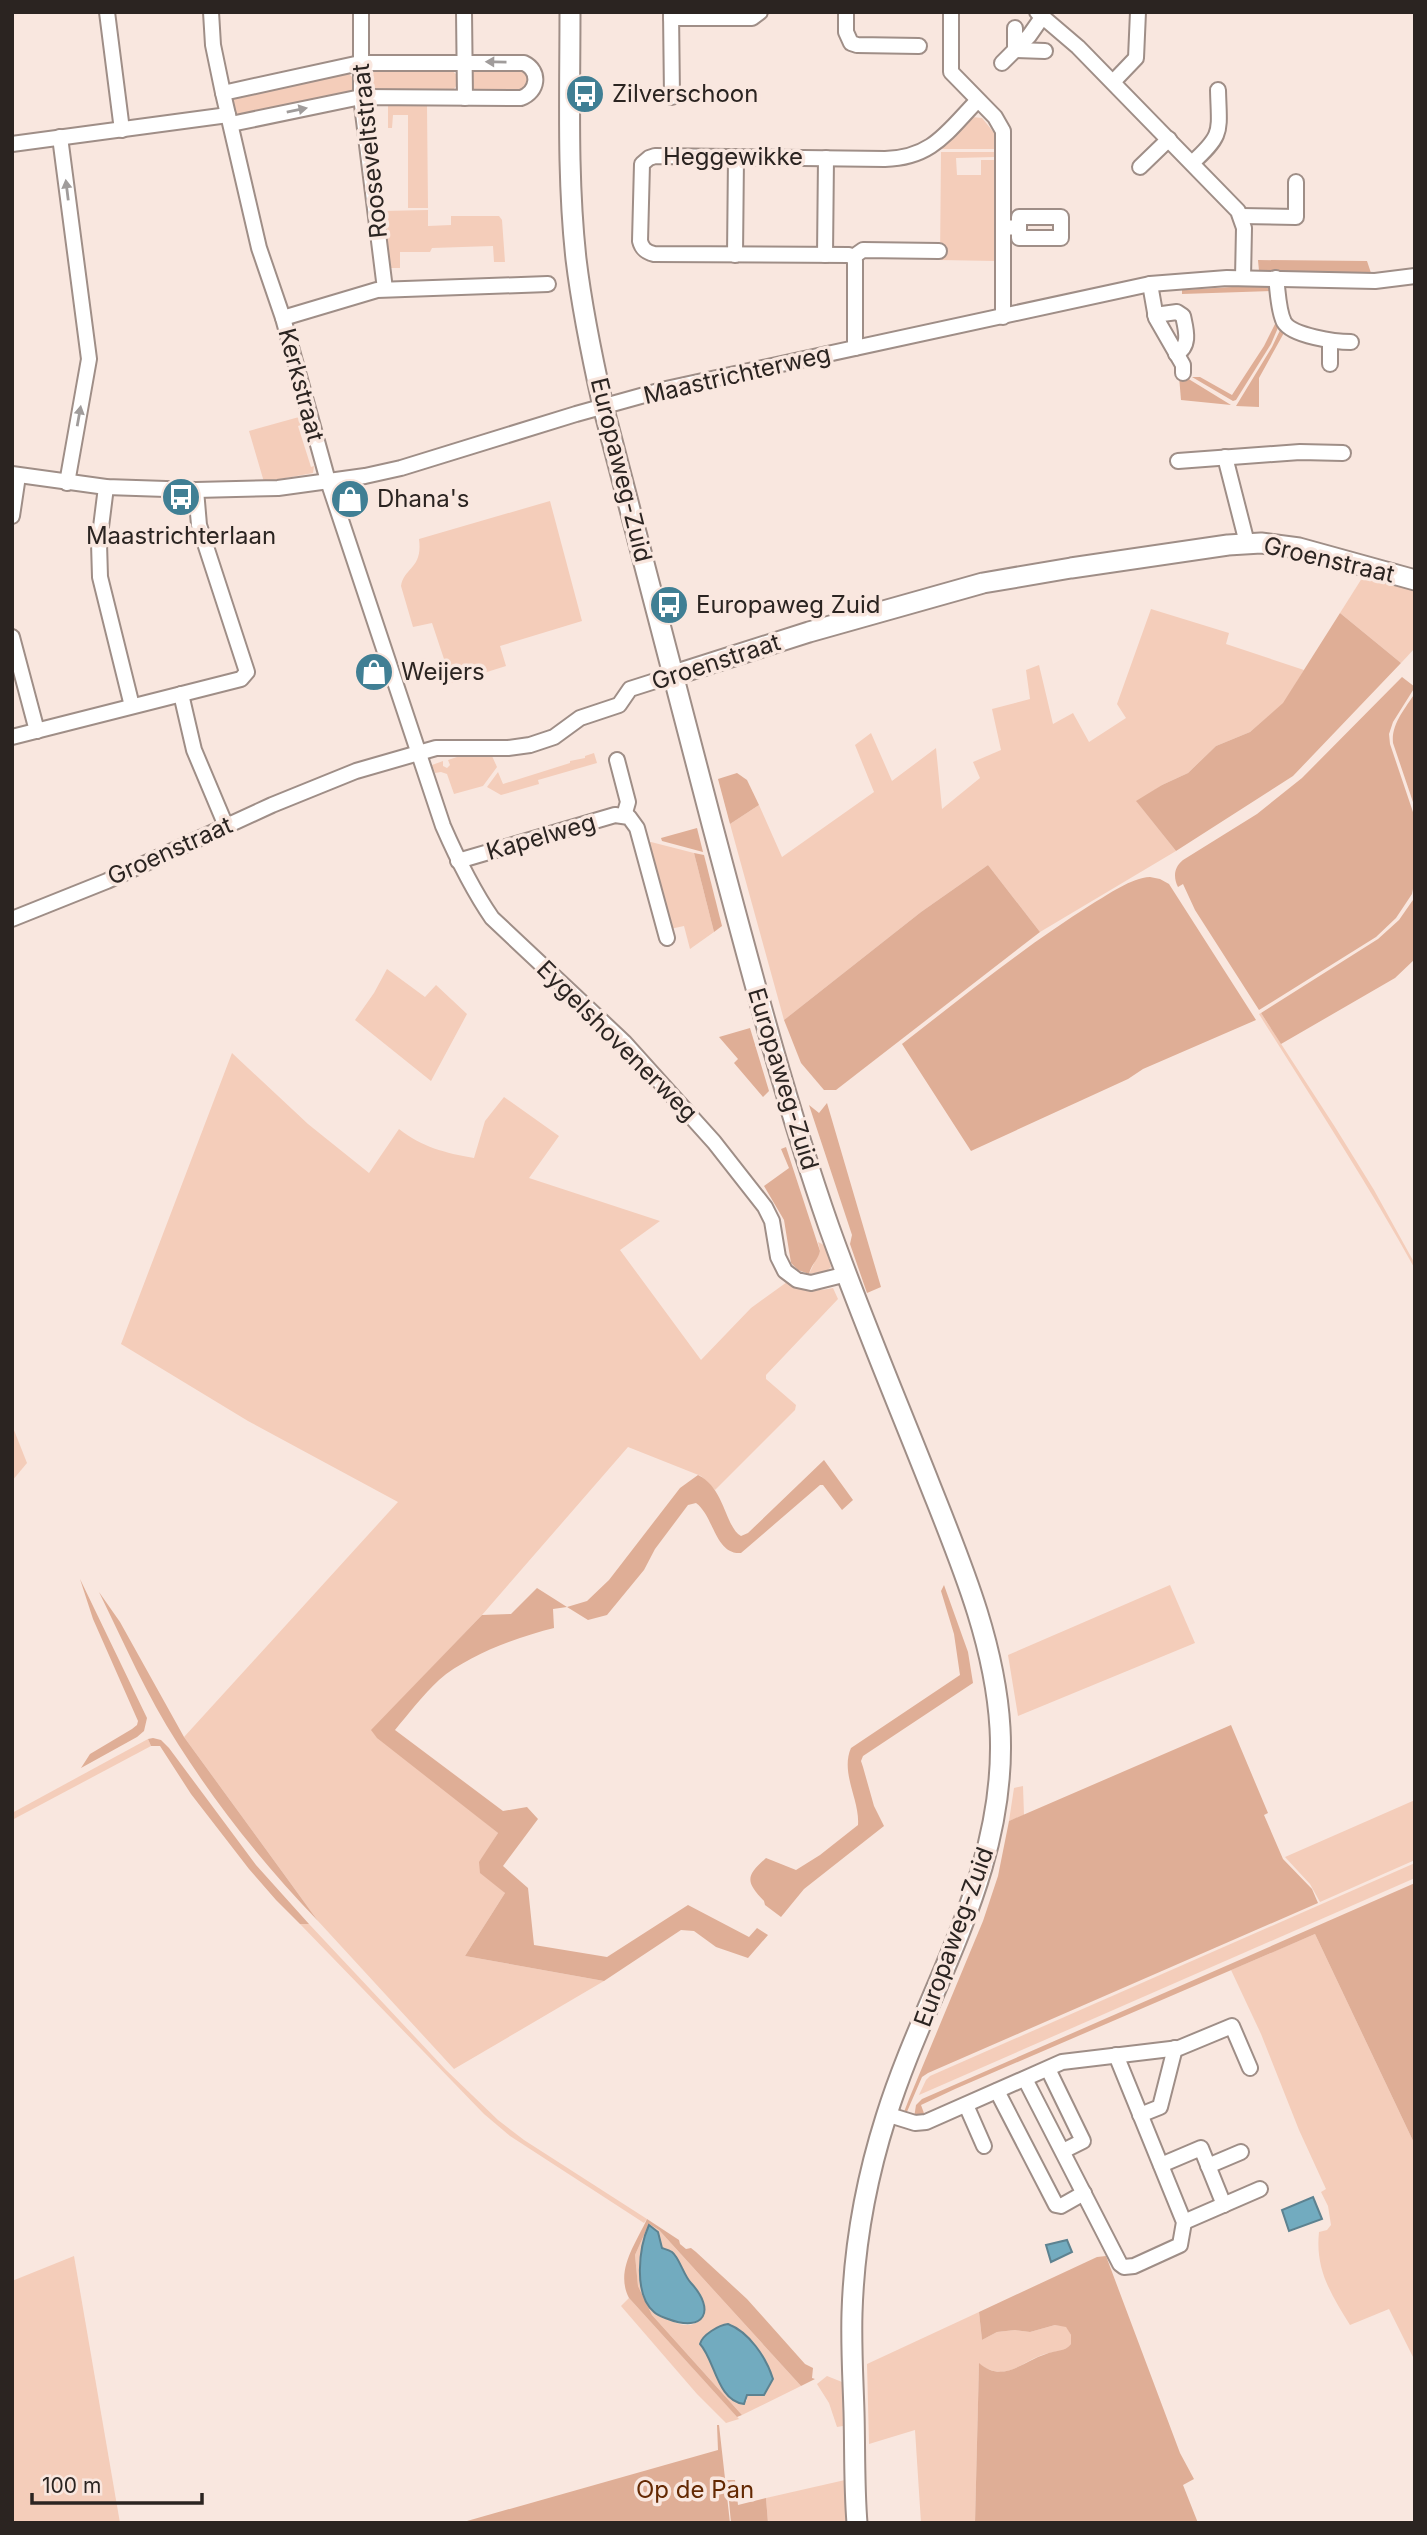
<svg xmlns="http://www.w3.org/2000/svg" width="1427" height="2535" viewBox="0 0 1427 2535" font-family="Inter,sans-serif">
<rect width="100%" height="100%" fill="#f9e7df"/>
<g fill="#f4cdba" fill-rule="evenodd">
<path d="M374 68H449L458 76V84L452 91H372C364 83 364 74 374 68Z"/>
<path d="M525 69 532 79 522 93 476 92 469 86 470 74 474 70Z"/>
<path d="M346 71 354 79 355 87 351 93 234 117 229 98Z"/>
<path d="M388 105 427 106 428 208H408V115H393L392 128H388Z"/>
<path d="M972 117 982 118 995 134V149H941Z"/>
<path d="M941 152H995V157L956 158 957 175H981V160H995V261L940 260Z"/>
<path d="M428 210V226L451 225V216H499L502 220 505 262H494L493 246 432 248 430 252H400V268H389L383 211Z"/>
<path d="M299 417 301 425 298 426 311 467 314 466 313 473 264 482 249 431Z"/>
<path d="M550 501 582 621 500 646 506 666 452 683 432 623 413 627 401 586C404 567 423 569 419 539Z"/>
<path d="M1364 575 1415 591V648L1401 663 1340 613Z"/>
<path d="M1151 609 1229 633 1226 644 1304 670 1284 703 1250 732 1216 746 1188 773 1162 785 1137 802 1176 851 1040 932 988 865 921 912 784 1020 730 824 759 805 782 857 874 792 855 745 871 733 892 781 936 748 942 809 980 778 973 762 1001 750 992 709 1030 699 1026 670 1039 665 1053 724 1073 713 1089 742 1126 718 1117 704Z"/>
<path d="M594 753 597 763 538 780 539 784 501 795 487 787 498 772 503 784 570 763V761L585 758V756Z"/>
<path d="M492 756 497 767 483 786 454 794 447 774 441 772 435 773 432 765 443 761V766L447 768 450 765 448 760 457 757Z"/>
<path d="M651 842 694 853 714 932 690 949 684 926 670 929 647 843Z"/>
<path d="M387 969 425 997 436 985 467 1014 431 1081 355 1020 374 993Z"/>
<path d="M1261 1013 1335 1127 1374 1190 1415 1264V1269C1367 1182 1312 1099 1259 1014Z"/>
<path d="M232 1053 308 1124 369 1173 399 1129C422 1147 445 1153 474 1158L485 1121 504 1097 559 1136 529 1178 660 1221 620 1250 701 1360 751 1308 787 1282C802 1293 815 1291 833 1288L838 1299 766 1375V1379L796 1405 795 1410 715 1490 701 1476 628 1447 482 1615 372 1730 498 1833 480 1862 505 1893 465 1956 604 1981 454 2069 318 1921 184 1737 398 1502 248 1421 121 1344Z"/>
<path d="M818 1242 826 1246 831 1267 827 1271 809 1274 820 1251Z"/>
<path d="M12 1425 27 1463 12 1481Z"/>
<path d="M1170 1585 1195 1643 1018 1716 1008 1655Z"/>
<path d="M148 1739 151 1746 12 1820V1813Z"/>
<path d="M1023 1786 1024 1815 1009 1821 1014 1788Z"/>
<path d="M1415 1800V1860L1320 1902 1310 1884 1285 1857Z"/>
<path d="M1415 1863V1878L919 2095 926 2080 930 2076Z"/>
<path d="M300 1924H309L446 2070 498 2120 524 2140 647 2219 644 2223 510 2136 484 2114Z"/>
<path d="M1315 1934 1415 2145V2361L1389 2309 1350 2325C1331 2294 1315 2270 1319 2232L1327 2230 1331 2225 1328 2206 1321 2192 1326 2189 1299 2130 1261 2034 1231 1970Z"/>
<path d="M649 2224 659 2230 801 2386 742 2415 652 2315 638 2286 635 2255ZM649 2226 659 2238 662 2248C675 2254 678 2264 686 2276 690 2282 696 2287 700 2293 706 2307 705 2326 685 2325 673 2324 660 2314 650 2308 640 2280 635 2254 649 2226ZM731 2324 758 2350 772 2375 747 2395V2401L735 2402 718 2380 705 2350 708 2335 719 2326Z"/>
<path d="M74 2256 120 2523H12V2281Z"/>
<path d="M629 2298 739 2419 726 2423 697 2394 621 2306Z"/>
<path d="M979 2312 982 2340 997 2332 1015 2330 1030 2332 1055 2325 1066 2326 1071 2335V2344C1065 2352 1055 2351 1045 2354 1018 2363 1007 2383 979 2364L975 2523H921L915 2430 869 2444 867 2364Z"/>
<path d="M827 2376 842 2382 843 2426 837 2427 829 2403 817 2384Z"/>
<path d="M845 2480 846 2523H768L766 2498Z"/>
</g>
<g fill="#dfae96">
<path d="M1258 260 1367 261 1371 273 1346 275 1259 271Z"/>
<path d="M1232 287H1274L1280 323 1271 344 1236 400 1233 401 1192 377H1200L1232 395 1264 346 1276 322 1272 291 1182 294V290Z"/>
<path d="M1282 326 1285 331 1259 378V407L1236 406 1272 347Z"/>
<path d="M1179 376 1187 378 1231 405 1181 400Z"/>
<path d="M1340 613 1401 663 1293 776 1176 851 1136 801 1162 785 1188 773 1216 746 1250 732 1283 703Z"/>
<path d="M1402 677 1415 687 1393 722 1389 734 1390 744 1415 818V879L1412 894 1396 918 1376 937 1259 1010 1195 910 1183 884 1178 887C1173 877 1174 867 1183 860L1257 814 1302 778Z"/>
<path d="M1415 693V808L1393 743C1391 724 1405 709 1415 693Z"/>
<path d="M737 773 747 780 759 805 730 824 718 779Z"/>
<path d="M697 828 703 852 662 841 661 838Z"/>
<path d="M694 853 704 855 722 926 714 932Z"/>
<path d="M988 865 1040 932 836 1090H824L801 1063 784 1020 921 912Z"/>
<path d="M1150 877 1160 879 1169 884 1256 1020 1143 1069 1128 1079 971 1151 902 1044C964 996 1025 946 1092 904 1109 894 1131 878 1150 877Z"/>
<path d="M1415 897V959L1395 978 1281 1044 1261 1013 1378 939 1399 920Z"/>
<path d="M750 1028 769 1091 763 1097 734 1063 738 1059 719 1037Z"/>
<path d="M827 1103 881 1287 867 1293 850 1244 852 1235 809 1105 819 1113Z"/>
<path d="M786 1147 820 1251C818 1260 811 1265 809 1274L798 1270 791 1263 784 1220 764 1186 789 1168 781 1149Z"/>
<path d="M824 1460 853 1500 842 1510 823 1485H820L741 1553C715 1555 714 1516 696 1503L688 1505 655 1549 644 1570 607 1615 588 1620 567 1607 553 1609 554 1628C518 1637 468 1655 439 1680 423 1695 409 1713 395 1730L503 1811 527 1807 538 1819 503 1866 528 1888 534 1945 607 1957 688 1905 749 1937 757 1928 768 1935 748 1958 716 1947 694 1931 681 1930 604 1981 465 1956 505 1893 480 1873 479 1862 498 1833 377 1738 371 1730 482 1615 511 1614 537 1588 567 1607 587 1601 609 1580 680 1488 698 1475C725 1488 725 1527 741 1536L748 1533Z"/>
<path d="M80 1579 147 1718 144 1731 137 1737 81 1768 90 1754 132 1729 137 1725 138 1721 93 1619Z"/>
<path d="M944 1585 968 1652 973 1683 863 1756 861 1761 863 1767 874 1806 884 1826 804 1889 781 1917 765 1905 764 1901C745 1881 746 1876 766 1858L796 1870 820 1855 858 1825C860 1800 840 1773 851 1748L960 1675 954 1634 941 1591Z"/>
<path d="M99 1592 120 1622 184 1737 318 1921C266 1867 218 1807 178 1744 147 1696 124 1643 99 1592Z"/>
<path d="M1231 1725 1268 1813 1264 1815 1283 1859 1312 1889 1318 1903 928 2073 922 2077 906 2114 904 2112 909 2099 983 1921 998 1876 1009 1821Z"/>
<path d="M153 1738 161 1740 169 1748 256 1865 309 1924H300L276 1900 249 1869 191 1794 160 1746H151L148 1739Z"/>
<path d="M1415 1883V2145L1315 1934 955 2089 921 2105 925 2116 914 2118 916 2105 922 2099Z"/>
<path d="M647 2219 679 2240 680 2244 686 2249 691 2248 696 2252 747 2299 805 2364 813 2368 812 2378 815 2379 801 2386 659 2230 649 2224 635 2255 638 2286 652 2315 742 2415 737 2417 629 2298C615 2271 635 2245 647 2219Z"/>
<path d="M1106 2256 1180 2453 1194 2479 1183 2485 1198 2523H975L979 2363C1003 2384 1021 2362 1046 2354 1055 2350 1065 2352 1071 2344V2335L1066 2327 1055 2325 1030 2332 1015 2330 997 2332 982 2340 979 2312 1097 2257Z"/>
<path d="M717 2425H719L730 2523H460L718 2450Z"/>
<path d="M727 2480H735L738 2505 766 2498 768 2523H731Z"/>
</g>
<g fill="#72abbf" stroke="#5d8290" stroke-width="2">
<path d="M1313 2197 1322 2219 1289 2231 1282 2210Z"/>
<path d="M649 2225 658 2232 662 2248C665 2249 669 2250 672 2252 679 2257 684 2276 691 2283 716 2310 705 2333 668 2319 663 2317 658 2316 654 2312 633 2294 639 2247 649 2225Z"/>
<path d="M1067 2240 1072 2252 1051 2262 1046 2245Z"/>
<path d="M728 2324C749 2332 766 2357 773 2379L764 2395H747L744 2404C717 2401 715 2360 700 2344 702 2335 719 2325 728 2324Z"/>
</g>
<g fill="none" stroke-linecap="round" stroke-linejoin="round">
<defs>
<g id="street">
<path d="M107 12 122 130"/>
<path d="M211 12 213 45 223 93 259 248 283 318 328 481 443 826C457 858 472 889 492 918L624 1042 714 1142 765 1207 772 1221 778 1257 785 1271 797 1280 811 1283 847 1274"/>
<path d="M361 12V97L385 289"/>
<path d="M464 12 465 98"/>
<path d="M671 12 672 97"/>
<path d="M846 12V32L851 43 857 45 919 46"/>
<path d="M951 12V72L995 117 1003 131V317"/>
<path d="M1037 12 1078 47 1238 211 1244 228 1243 278"/>
<path d="M671 18H752L760 12"/>
<path d="M1015 28V50L1045 51"/>
<path d="M1002 63 1029 36 1043 16"/>
<path d="M1113 82 1136 58 1138 12"/>
<path d="M223 93 360 63H524C541 71 538 92 521 98L361 97 231 124"/>
<path d="M60 137 89 359 67 483"/>
<path d="M12 144 228 115"/>
<path d="M1192 163C1224 134 1219 132 1218 90"/>
<path d="M1140 167 1169 139"/>
<path d="M1241 216 1296 217V182"/>
<path d="M1003 228 1019 227V217H1061V238H1019V227"/>
<path d="M735 255 736 157"/>
<path d="M825 255 826 158"/>
<path d="M853 257 849 255 654 254C646 252 642 249 640 241L642 164 649 158 655 156 885 159C932 158 947 132 977 101"/>
<path d="M853 257 855 261V348"/>
<path d="M853 257 863 250 939 251"/>
<path d="M1276 278C1278 291 1278 310 1284 322 1292 336 1336 342 1351 342"/>
<path d="M1150 284 1156 318 1183 365V373"/>
<path d="M1155 315 1177 312 1183 316C1186 330 1191 346 1176 354"/>
<path d="M283 318 377 290 548 284"/>
<path d="M1330 342V364"/>
<path d="M1225 457 1247 543"/>
<path d="M1178 461 1300 452 1343 453"/>
<path d="M12 474 106 487 196 490 278 488 365 476 401 468 576 414 666 389 1150 284 1227 278 1375 281 1415 276"/>
<path d="M106 487 99 543 100 577 132 706"/>
<path d="M12 516 18 476"/>
<path d="M12 637 37 731"/>
<path d="M181 694 194 750 226 826"/>
<path d="M12 737 241 679 247 672 199 525 196 490"/>
<path d="M617 760 628 802 624 816"/>
<path d="M458 861 615 815 629 817 637 828 667 938"/>
<path d="M12 919 107 881 272 805 356 771 436 748H508L530 745 554 737 580 718 619 705 630 689 674 675"/>
<path d="M1048 2069 1083 2141 1063 2151"/>
<path d="M1025 2079 1120 2264 1124 2267 1134 2266 1180 2245 1184 2222 1116 2055"/>
<path d="M997 2091 1056 2205 1061 2206 1084 2193"/>
<path d="M966 2105 984 2146"/>
<path d="M886 2114 915 2123 926 2122 1062 2062 1179 2048 1232 2026 1250 2068"/>
<path d="M1140 2115 1160 2107 1175 2048"/>
<path d="M1161 2165 1201 2148 1224 2205"/>
<path d="M1208 2166 1241 2152"/>
<path d="M1184 2222 1260 2189"/>
</g>
<g id="secondary">
<path d="M570 12C570 94 567 177 576 259 582 309 592 357 603 406 639 545 676 684 712 824 748 959 783 1095 829 1227 860 1314 896 1399 930 1485 961 1563 995 1643 1000 1728 1008 1872 927 1986 886 2117 866 2180 854 2247 852 2313 851 2346 853 2379 854 2412 855 2449 854 2486 857 2523"/>
<path d="M674 675 809 632 983 583 1071 568 1228 545 1261 543 1299 548 1415 580"/>
</g>
</defs>
<use href="#street" stroke="#9f8e87" stroke-width="18"/>
<use href="#secondary" stroke="#9f8e87" stroke-width="23"/>
<use href="#street" stroke="#fff" stroke-width="14"/>
<use href="#secondary" stroke="#fff" stroke-width="19"/>
</g>
<defs><path id="oneway-solid" d="M-6-.8H1V-3.2L6.5 0L1 3.2V.8H-6Z" transform="scale(1.75)"/></defs>
<g fill="#a09c9b">
<use href="#oneway-solid" transform="translate(496 62) rotate(-179)"/>
<use href="#oneway-solid" transform="translate(297 110) rotate(-12)"/>
<use href="#oneway-solid" transform="translate(67 190) rotate(-97)"/>
<use href="#oneway-solid" transform="translate(79 416) rotate(-80)"/>
</g>
<defs>
<symbol id="bus-disc" viewBox="-11 -11 22 22"><circle r="9.5" fill="#407f94" stroke="#f9e7df"/><path d="M-5-6H5V4H4V6H2V4H-2V6H-4V4H-5ZM-3.5-4V0h7V-4ZM-3.5 1.2v1.5H-2V1.2ZM2 1.2v1.5H3.5V1.2Z" fill="#fff"/></symbol>
<symbol id="shop-disc" viewBox="-11 -11 22 22"><circle r="9.5" fill="#407f94" stroke="#f9e7df"/><path d="M-5-2.5h2.3a2.7 3.5 0 0 1 5.4 0H5L5.5 6h-11ZM-1.5-2.5h3a1.5 2.3 0 0 0-3 0Z" fill="#fff"/></symbol>
</defs>
<g fill-rule="evenodd">
<use href="#bus-disc" x="563" y="72" width="44" height="44"/>
<use href="#bus-disc" x="159" y="475" width="44" height="44"/>
<use href="#shop-disc" x="328" y="477" width="44" height="44"/>
<use href="#bus-disc" x="647" y="583" width="44" height="44"/>
<use href="#shop-disc" x="352" y="650" width="44" height="44"/>
</g>
<g text-anchor="middle" stroke-width="7" stroke-linejoin="round" paint-order="stroke">
<g font-size="24" fill="#2b2421" stroke="#f9e7df" text-anchor="start">
<text x="612" y="102">Zilverschoon</text>
<text x="377" y="507">Dhana's</text>
<text x="181" y="544" text-anchor="middle">Maastrichterlaan</text>
<text x="696" y="613">Europaweg Zuid</text>
<text x="401" y="680">Weijers</text>
</g>
<g font-size="24" fill="#2b2421" stroke="#f9e7df">
<text transform="translate(370 151) rotate(-96)" y="8">Rooseveltstraat</text>
<text x="733" y="165">Heggewikke</text>
<text transform="translate(737 375) rotate(-13)" y="8">Maastrichterweg</text>
<text transform="translate(301 385) rotate(75)" y="8">Kerkstraat</text>
<text transform="translate(621 470) rotate(76)" y="8">Europaweg-Zuid</text>
<text transform="translate(1329 560) rotate(13)" y="8">Groenstraat</text>
<text transform="translate(716 662) rotate(-18)" y="8">Groenstraat</text>
<text transform="translate(541 837) rotate(-16)" y="8">Kapelweg</text>
<text transform="translate(170 851) rotate(-24)" y="8">Groenstraat</text>
<text transform="translate(617 1041) rotate(45)" y="8">Eygelshovenerweg</text>
<text transform="translate(783 1079) rotate(73)" y="8">Europaweg-Zuid</text>
<text transform="translate(954 1937) rotate(-70)" y="8">Europaweg-Zuid</text>
</g>
<g font-size="24" fill="#642903" stroke="#f9e7df">
<text x="695" y="2498">Op de Pan</text>
</g>
</g>
<rect width="1427" height="2535" fill="none" stroke="#2b2421" stroke-width="28"/>
<path d="M32 2493v10h170v-10" fill="none" stroke="#2b2421" stroke-width="3.5"/>
<text x="42" y="2493" font-size="21" fill="#2b2421" stroke="#f9e7df" stroke-width="5" paint-order="stroke">100 m</text>
</svg>
